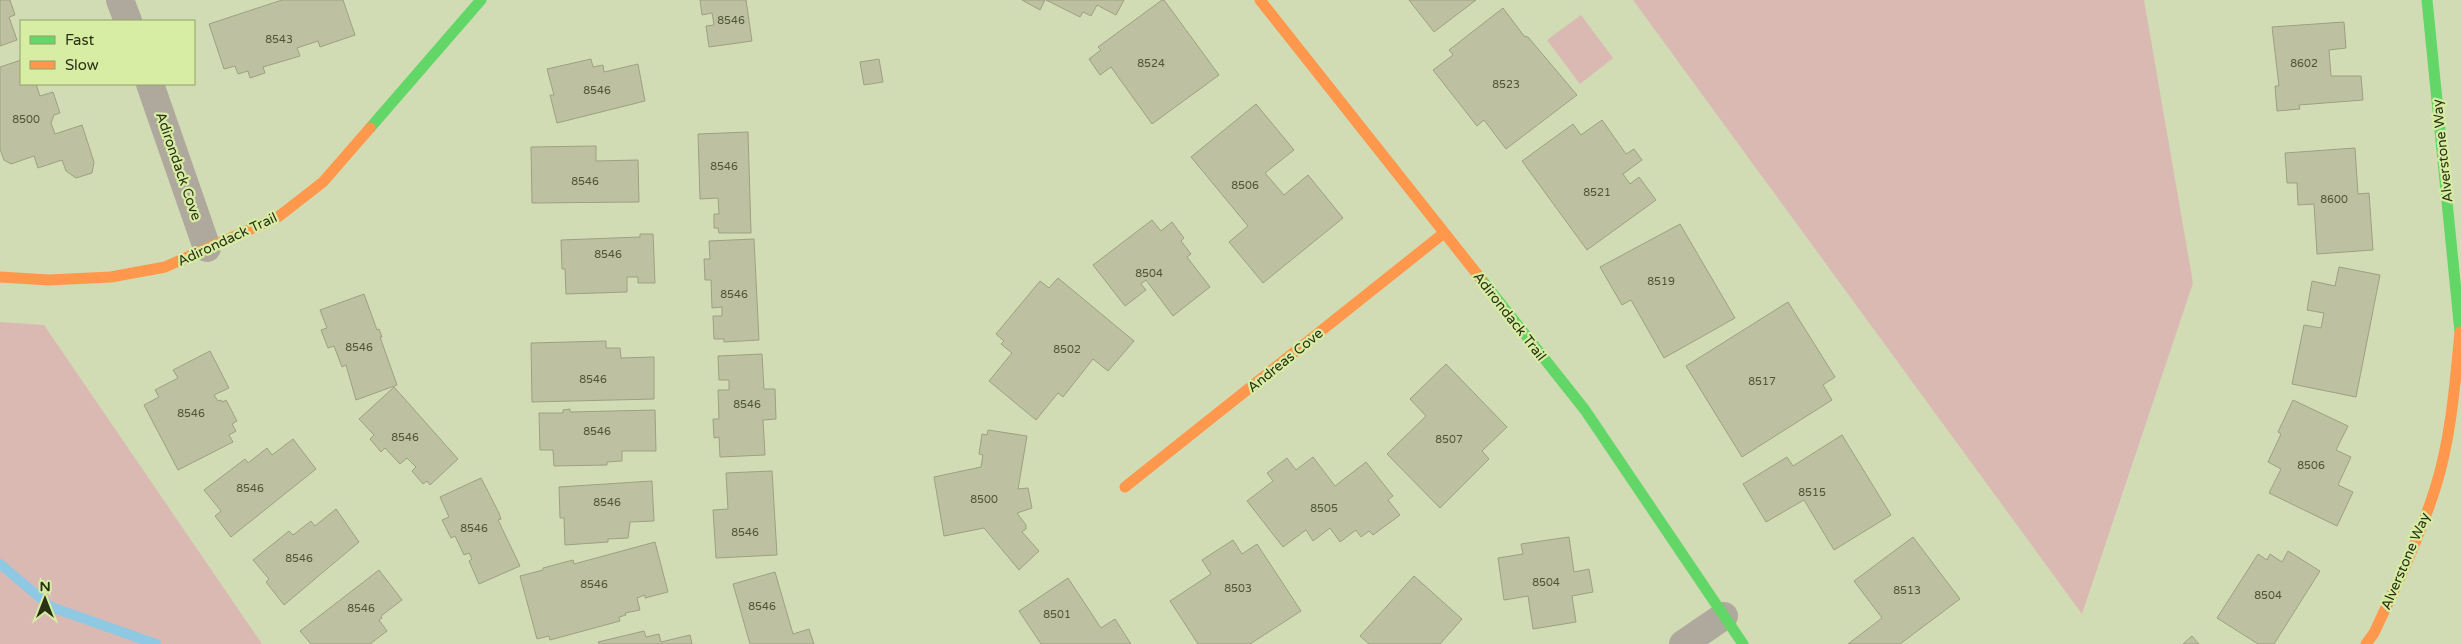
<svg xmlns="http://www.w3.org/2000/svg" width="2461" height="644" viewBox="0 0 2461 644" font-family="'Varela Round',sans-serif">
<rect width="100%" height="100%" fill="#d1dcb5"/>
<g fill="#dab9b2">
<path d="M1633 0H2144L2193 283 2082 614Z"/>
<path d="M1581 15 1613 58 1580 84 1547 40Z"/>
<path d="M0 322 44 325 262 644H0Z"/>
</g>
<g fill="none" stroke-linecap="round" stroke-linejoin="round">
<path stroke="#8fc8e3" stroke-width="10" d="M0 564 51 607 156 644"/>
</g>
<g fill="#bec1a1" stroke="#9da080">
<path d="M0 0H10L15 15 9 17 17 40 0 46Z"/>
<path d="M282 0H343L355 35 320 47 318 41 297 48 300 56 263 67 265 73 250 78 248 71 238 74 235 66 224 69 209 24Z"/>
<path d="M700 0H746L752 41 709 47 706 26 714 25 712 13 702 15Z"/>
<path d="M1022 0H1045L1040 10Z"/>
<path d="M1046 0H1124L1116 15 1097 5 1091 16 1083 12 1080 17Z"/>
<path d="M1162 0H1164L1219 75 1152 124 1111 67 1100 75 1089 59 1101 50 1098 47Z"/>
<path d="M1409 0H1476L1434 32Z"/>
<path d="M1503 8 1524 36 1528 37 1577 95 1506 149 1484 120 1477 126 1433 70 1453 55 1449 50Z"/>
<path d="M2344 22 2346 48 2329 50 2331 76H2361L2363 100 2299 105 2300 109 2277 111 2275 86H2279L2272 27Z"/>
<path d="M591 59 593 67 603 65 604 72 638 64 645 101 557 123 550 95H554L547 69Z"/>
<path d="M879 59 883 82 864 85 860 62Z"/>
<path d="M21 60V84H36L40 96 53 92 60 113 54 115 51 123 55 134 82 125 94 162 92 173 76 178 66 171 62 160 38 168 34 156 11 164 4 160 0 149V67Z"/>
<path d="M1256 104 1294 150 1265 173 1284 195 1308 175 1343 218 1263 283 1229 242 1248 226 1191 157Z"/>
<path d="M1602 120 1626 154 1634 149 1642 160 1623 174 1630 184 1639 177 1656 200 1587 250 1522 161 1573 124 1581 135Z"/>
<path d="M748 132 751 233H719L718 228H714V214H719L718 198 700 199 698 134Z"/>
<path d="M596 146V161L638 160 639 202 532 203 531 147Z"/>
<path d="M2355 148 2358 194 2369 193 2373 250 2317 254 2314 204 2298 205 2297 183H2287L2285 153Z"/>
<path d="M1152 220 1161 231 1172 222 1184 238 1181 241 1191 254 1187 257 1210 287 1173 316 1146 280 1141 284 1146 290 1125 306 1093 265Z"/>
<path d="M1680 224 1735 318 1664 358 1631 300 1622 305 1600 267Z"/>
<path d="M640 234H653L655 283H638V277H627V292L566 294 565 269H562L561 240 640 237Z"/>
<path d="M754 239 759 340 724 342V339H714L713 316H722V307L712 308 711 280H705L704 259H710L709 241Z"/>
<path d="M2339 267 2380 275 2356 397 2292 384 2304 325 2321 328 2324 313 2307 310 2312 281 2335 286Z"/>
<path d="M1058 278 1134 341 1108 371 1093 359 1063 397 1058 393 1036 420 989 381 1012 353 1001 344 1004 341 996 334 1040 281 1049 288Z"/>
<path d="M364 294 377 330 379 329 382 337H380L397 385 356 400 346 365 342 367 334 346 328 348 321 330 327 328 320 310Z"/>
<path d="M1788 302 1835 377 1823 385 1832 400 1742 457 1686 366Z"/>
<path d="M606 341V348H620L621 358 654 357V399L532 402 531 343Z"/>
<path d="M210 351 229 388 214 395 218 401 221 400 222 402 226 400 237 421 232 424 236 431 229 435 233 442 178 470 144 405 159 397 155 390 178 378 173 370Z"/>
<path d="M762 354 764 389H775L776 419 763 420 765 455 720 457 719 437 714 438 713 419H719L718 390H729V380H719L718 356Z"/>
<path d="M1446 364 1507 427 1482 451 1489 459 1440 508 1387 454 1426 416 1410 399Z"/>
<path d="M394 387 458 459 430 485 427 481 423 484 412 471 416 467 407 458 400 464 385 448 381 452 370 439 374 435 359 419Z"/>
<path d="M2293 400 2348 426 2336 450 2351 457 2338 485 2353 492 2337 526 2269 493 2281 469 2268 462 2281 434 2278 432Z"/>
<path d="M570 409V412L655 410 656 451H622V461L607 462V465L554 466 553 450H540L539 413H563V410Z"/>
<path d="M988 430 1027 436 1018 489 1028 488 1032 508 1017 513 1026 525V529L1022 532 1039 551 1019 570 984 528 944 536 934 477 981 467 983 455 979 454 982 434 987 435Z"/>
<path d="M1842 435 1891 515 1834 550 1804 500 1766 522 1743 484 1787 457 1793 466Z"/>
<path d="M293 439 316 469 231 537 215 516 221 511 204 490 245 459 248 463 267 448 272 455Z"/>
<path d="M1313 457 1335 486 1366 462 1393 496 1388 500 1400 515 1373 535 1369 531 1361 537 1356 530 1340 542 1330 528 1313 541 1306 530 1283 547 1247 501 1273 481 1267 473 1287 458 1296 470Z"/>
<path d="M772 471 777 555 716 558 713 510 728 509 726 473Z"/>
<path d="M481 478 499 513 501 519 498 520 520 566 479 584 469 561 472 559 469 553 464 555 455 536 451 538 442 520 449 517 440 497Z"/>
<path d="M652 481 654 521 630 522 628 538 608 539V542L565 545 564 518H560L559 487Z"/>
<path d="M336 509 359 542 284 605 266 582 269 579 253 560 289 531 293 535 311 521 315 526Z"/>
<path d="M1569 537 1574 572 1589 569 1593 592 1572 596 1576 622 1533 629 1528 596 1504 600 1498 558 1523 554 1521 544Z"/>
<path d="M1913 537 1960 599 1900 644H1848L1882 618 1854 581Z"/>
<path d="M1233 540 1242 554 1257 544 1301 611 1250 644H1198L1170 601 1211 574 1202 560Z"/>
<path d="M655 542 668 592 645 598V595L637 598 640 610 625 613 626 615 619 617 620 621 550 640 549 636 537 639 520 576 543 570V568L573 560 574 564Z"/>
<path d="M2288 551 2320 571 2274 644H2258L2217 618 2258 554 2267 560 2270 554 2282 562Z"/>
<path d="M379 570 402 600 381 616 382 618 379 620 387 631 370 644H311L300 631Z"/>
<path d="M775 572 793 634 809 629 814 644H750L733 584Z"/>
<path d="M1414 576 1462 619 1440 644H1369L1360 636Z"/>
<path d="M1068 578 1101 628 1115 619 1131 644H1041L1019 611Z"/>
<path d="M644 631 646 637 659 634 661 642 690 635 692 644H599L598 642Z"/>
<path d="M2192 636 2199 644H2183Z"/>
</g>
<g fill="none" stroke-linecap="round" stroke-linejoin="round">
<g stroke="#afa89c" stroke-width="28">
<path d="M120 0 128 21"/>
<path d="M150 84 207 248"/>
<path d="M1683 644 1724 616"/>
</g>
<g stroke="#63d668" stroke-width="11">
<path d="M2427 0 2460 332"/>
<path d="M370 128 481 0"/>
<path d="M1481 279 1585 410 1743 644"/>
</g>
<g stroke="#ff974d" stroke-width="11">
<path d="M1260 0 1481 279"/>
<path d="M0 277 49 280 111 277 165 267 278 217 323 182 370 128"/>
<path d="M1125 487 1444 233"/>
<path d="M2366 644 2374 633C2396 586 2419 539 2435 489 2451 439 2455 384 2460 332"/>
</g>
</g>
<g text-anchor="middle" stroke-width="4.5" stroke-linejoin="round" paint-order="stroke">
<g font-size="11" fill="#4e5537">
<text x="731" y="24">8546</text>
<text x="279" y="43">8543</text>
<text x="1151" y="67">8524</text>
<text x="2304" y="67">8602</text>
<text x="1506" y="88">8523</text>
<text x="597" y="94">8546</text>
<text x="26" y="123">8500</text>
<text x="724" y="170">8546</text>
<text x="585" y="185">8546</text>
<text x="1245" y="189">8506</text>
<text x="1597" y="196">8521</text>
<text x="2334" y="203">8600</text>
<text x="608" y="258">8546</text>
<text x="1149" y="277">8504</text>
<text x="1661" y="285">8519</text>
<text x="734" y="298">8546</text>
<text x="359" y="351">8546</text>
<text x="1067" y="353">8502</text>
<text x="593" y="383">8546</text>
<text x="1762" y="385">8517</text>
<text x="747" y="408">8546</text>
<text x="191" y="417">8546</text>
<text x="597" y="435">8546</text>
<text x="405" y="441">8546</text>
<text x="1449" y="443">8507</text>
<text x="2311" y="469">8506</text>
<text x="250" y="492">8546</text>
<text x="1812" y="496">8515</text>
<text x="984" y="503">8500</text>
<text x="607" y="506">8546</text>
<text x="1324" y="512">8505</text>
<text x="474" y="532">8546</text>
<text x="745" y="536">8546</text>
<text x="299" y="562">8546</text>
<text x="1546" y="586">8504</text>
<text x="594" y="588">8546</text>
<text x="1238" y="592">8503</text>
<text x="1907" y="594">8513</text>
<text x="2268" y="599">8504</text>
<text x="762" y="610">8546</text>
<text x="361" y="612">8546</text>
<text x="1057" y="618">8501</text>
</g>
<g font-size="14" fill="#293114" stroke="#d8eda4">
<text transform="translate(2442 151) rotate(-96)" y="5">Alverstone Way</text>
<text transform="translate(179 166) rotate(71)" y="5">Adirondack Cove</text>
<text transform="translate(227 239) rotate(-25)" y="5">Adirondack Trail</text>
<text transform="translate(1510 316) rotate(52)" y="5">Adirondack Trail</text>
<text transform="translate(1285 360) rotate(-39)" y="5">Andreas Cove</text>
<text transform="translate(2405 561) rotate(-67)" y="5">Alverstone Way</text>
</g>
</g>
<rect x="20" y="20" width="175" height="65" fill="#d8eda4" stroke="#92a26a"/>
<rect x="30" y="36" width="25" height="8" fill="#63d668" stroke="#92a26a"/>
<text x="65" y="45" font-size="15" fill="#293114">Fast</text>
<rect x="30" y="61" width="25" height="8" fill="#ff974d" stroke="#92a26a"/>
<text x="65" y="70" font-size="15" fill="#293114">Slow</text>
<g transform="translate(45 599)" stroke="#d8eda4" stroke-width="4" paint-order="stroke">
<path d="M0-4L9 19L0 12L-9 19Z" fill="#293114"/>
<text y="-8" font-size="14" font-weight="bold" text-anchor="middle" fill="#293114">N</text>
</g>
</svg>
